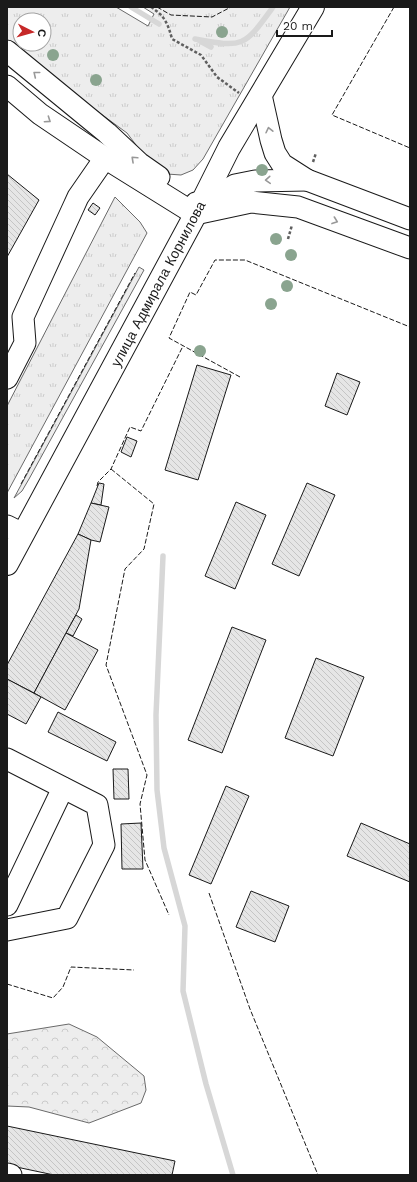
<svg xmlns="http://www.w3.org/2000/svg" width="417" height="1182" viewBox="0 0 417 1182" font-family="'Work Sans',sans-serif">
<defs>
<pattern id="grass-tufts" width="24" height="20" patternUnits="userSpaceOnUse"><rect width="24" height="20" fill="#ededed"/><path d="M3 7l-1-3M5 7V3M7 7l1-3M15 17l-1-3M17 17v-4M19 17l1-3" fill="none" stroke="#cbcbcb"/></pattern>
<pattern id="forest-crowns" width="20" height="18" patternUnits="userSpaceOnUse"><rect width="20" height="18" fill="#ededed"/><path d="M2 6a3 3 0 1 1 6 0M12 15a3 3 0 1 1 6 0" fill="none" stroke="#cbcbcb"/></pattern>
<pattern id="building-back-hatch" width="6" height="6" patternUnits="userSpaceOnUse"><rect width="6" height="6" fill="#e6e6e6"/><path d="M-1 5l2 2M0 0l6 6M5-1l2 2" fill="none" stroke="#c5c5c5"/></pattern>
</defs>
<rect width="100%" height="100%" fill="#fff"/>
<g fill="url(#grass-tufts)" stroke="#6a6a6a" fill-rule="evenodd">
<path d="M7 7H116L148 26 154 14 143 7H290L203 159 193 170 181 175 167 174 154 169 127 133 68 90 7 41ZM20 20H44V44H20Z"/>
<path d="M115 197 140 222 147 233 7 493V406Z"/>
<path d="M139 267 144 270 29 479 22 491 14 498Z"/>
</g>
<path fill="url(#forest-crowns)" stroke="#6a6a6a" d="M69 1024 97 1037 144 1076 146 1090 141 1103 89 1123 29 1107 7 1106V1034Z"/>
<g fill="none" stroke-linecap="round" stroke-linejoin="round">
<g stroke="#d7d7d7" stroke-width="5.5">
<path d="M131 7 159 24"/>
<path d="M195 39C244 48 244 47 273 7"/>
<path d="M200 41 211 47"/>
<path d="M163 556 156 715 157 790 164 848 185 926 183 991 206 1084 233 1175"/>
</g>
</g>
<g fill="url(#building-back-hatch)" stroke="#1a1a1a">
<path d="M7 174 39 200 7 257Z"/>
<path d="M93 203 100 208 95 215 88 210Z"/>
<path d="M197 365 231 375 198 480 165 470Z"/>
<path d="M337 373 360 382 347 415 325 406Z"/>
<path d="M127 437 137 441 131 457 121 452Z"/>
<path d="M99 483 104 484 101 505 91 503Z"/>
<path d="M307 483 335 495 299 576 272 564Z"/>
<path d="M236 502 266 515 235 589 205 576Z"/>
<path d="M91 503 109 507 100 542 91 540 78 534Z"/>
<path d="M78 534 91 540 79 609 34 693 7 679V665Z"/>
<path d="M76 615 82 619 73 636 66 633Z"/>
<path d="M232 627 266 640 222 753 188 740Z"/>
<path d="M66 633 98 650 65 710 34 693Z"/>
<path d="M316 658 364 677 333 756 285 738Z"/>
<path d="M7 679 41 697 26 724 7 714Z"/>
<path d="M58 712 116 742 107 761 48 732Z"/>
<path d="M113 769H128L129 799H114Z"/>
<path d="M226 786 249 796 211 884 189 875Z"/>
<path d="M141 823 143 869H122L121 824Z"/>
<path d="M361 823 410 844V882L347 856Z"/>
<path d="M251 891 289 906 275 942 236 927Z"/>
<path d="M7 1126 175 1161 172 1175H54L7 1165Z"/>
</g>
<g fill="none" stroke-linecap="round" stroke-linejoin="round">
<defs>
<g id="minor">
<path d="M7 51 107 133 139 163 159 177"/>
<path d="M7 86 40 114 105 158 195 214 251 202 298 207 410 248"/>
<path d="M261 95 271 140 275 153 282 164 307 180 410 219"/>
<path d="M196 203 200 206 235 185 255 181 307 180"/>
<path d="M7 378 25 343 23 317 73 208 78 197 105 158"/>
<path d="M7 526 23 534"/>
<path d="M7 759 97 805 104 845 67 918 7 930"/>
<path d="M7 905 63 788"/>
<path d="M7 1174 11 1175"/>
</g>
<path id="major" d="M7 564 200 206 229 148 313 7"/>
</defs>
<use href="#minor" stroke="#1a1a1a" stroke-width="23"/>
<use href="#major" stroke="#1a1a1a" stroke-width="24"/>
<g stroke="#5f5f5f" stroke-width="2.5" stroke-dasharray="3 2" stroke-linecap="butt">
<path d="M151 7C165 16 168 24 172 39L201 55 217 77 239 93"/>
<path d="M313 162 316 153"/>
<path d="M288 239 292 225"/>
</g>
<use href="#minor" stroke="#fff" stroke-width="21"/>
<use href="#major" stroke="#fff" stroke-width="22"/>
<g stroke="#1a1a1a" stroke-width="1" stroke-dasharray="5 2" stroke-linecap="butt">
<path d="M157 7 171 15 212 17 231 7"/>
<path d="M394 7 332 115 410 148"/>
<path d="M240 377 169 338 190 292 196 295 215 260H245L410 327"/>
<path d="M111 469 154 504 144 549 125 569 106 665 147 775 140 804 145 860 169 915"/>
<path d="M21 484 135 273"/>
<path d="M97 486 98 482 111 469 130 427 141 431 183 346"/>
<path d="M209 893 250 1009 318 1175"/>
<path d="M7 984 53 998 63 987 71 967 134 970"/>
</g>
</g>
<g fill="#8aa48f">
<circle cx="222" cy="32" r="6"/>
<circle cx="53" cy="55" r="6"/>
<circle cx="96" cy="80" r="6"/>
<circle cx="262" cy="170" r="6"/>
<circle cx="276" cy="239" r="6"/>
<circle cx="291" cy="255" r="6"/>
<circle cx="287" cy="286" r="6"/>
<circle cx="271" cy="304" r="6"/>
<circle cx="200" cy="351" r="6"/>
</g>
<defs><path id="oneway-chevron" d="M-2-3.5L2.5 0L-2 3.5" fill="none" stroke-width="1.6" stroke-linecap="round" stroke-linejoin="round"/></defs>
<g stroke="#989898">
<use href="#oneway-chevron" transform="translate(36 74) rotate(-141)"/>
<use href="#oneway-chevron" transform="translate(48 120) rotate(34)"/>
<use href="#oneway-chevron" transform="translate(269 130) rotate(-103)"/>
<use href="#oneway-chevron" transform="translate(134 159) rotate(-137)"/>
<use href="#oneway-chevron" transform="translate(268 180) rotate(176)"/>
<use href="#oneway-chevron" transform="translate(335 221) rotate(20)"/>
</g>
<g text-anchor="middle" stroke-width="3" stroke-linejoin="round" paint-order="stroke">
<g font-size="14" fill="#1a1a1a" stroke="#fff">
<text transform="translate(158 284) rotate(-62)" y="5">улица Адмирала Корнилова</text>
</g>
</g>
<rect width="417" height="1182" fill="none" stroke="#1a1a1a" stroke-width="16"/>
<g transform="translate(32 32) rotate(96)"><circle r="19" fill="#ffffff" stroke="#a3a3a3"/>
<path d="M0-3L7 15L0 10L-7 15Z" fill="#c62828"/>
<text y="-6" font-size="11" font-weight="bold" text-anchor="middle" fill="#1a1a1a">С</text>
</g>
<path d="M277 30v6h55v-6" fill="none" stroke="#1a1a1a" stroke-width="2"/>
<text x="283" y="30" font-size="12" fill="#1a1a1a" stroke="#ffffff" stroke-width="3" paint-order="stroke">20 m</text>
</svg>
